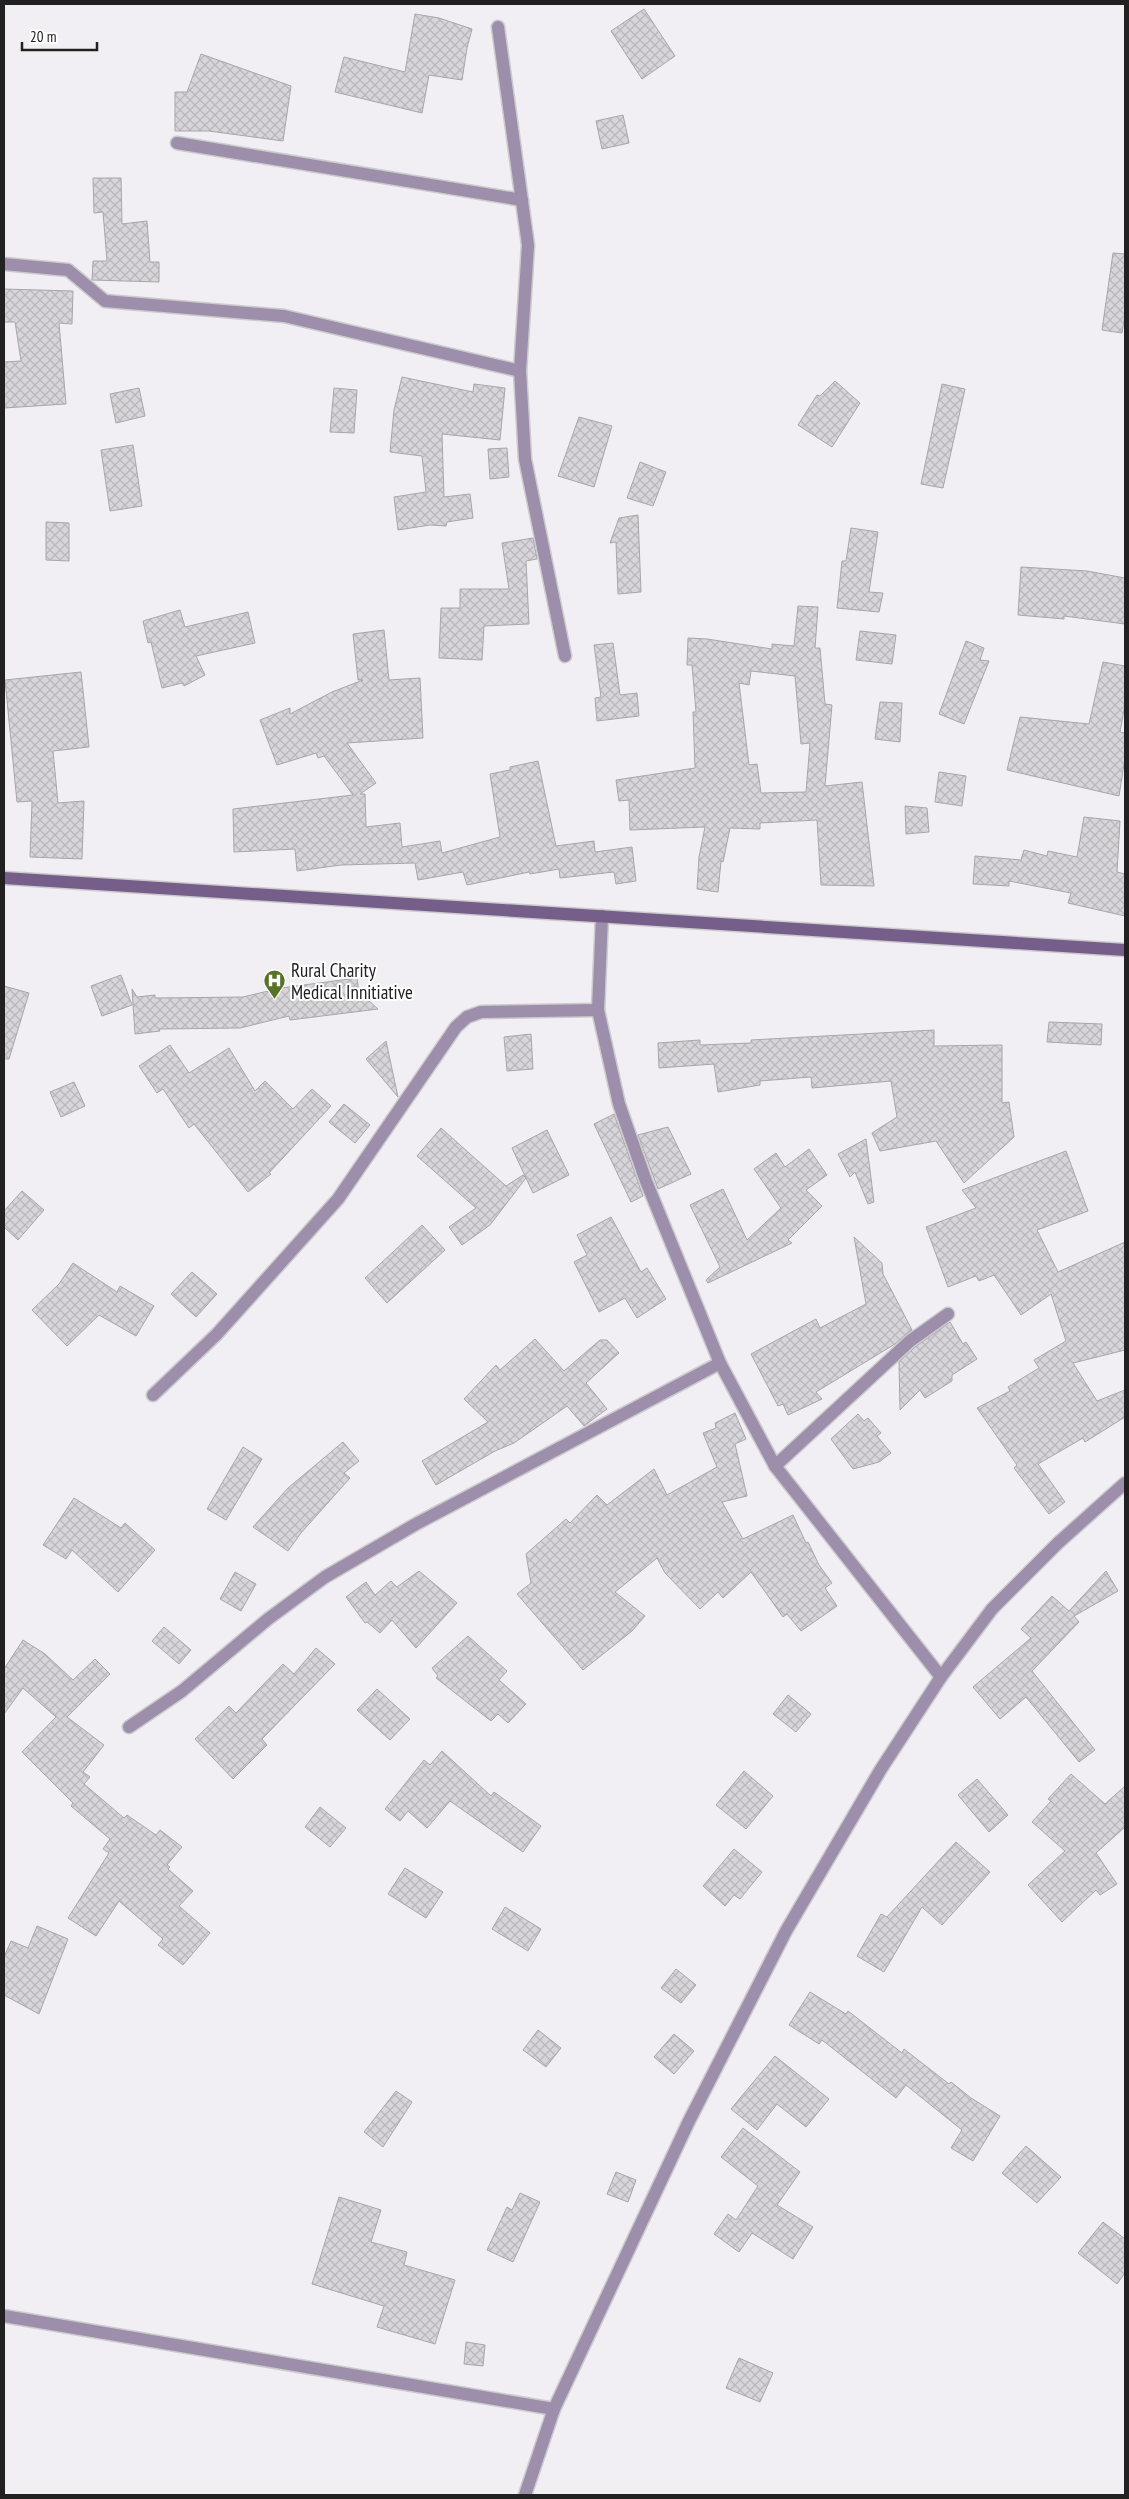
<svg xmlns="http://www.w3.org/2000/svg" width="1129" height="2499" viewBox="0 0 1129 2499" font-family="'PT Sans Narrow',sans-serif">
<defs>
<pattern id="building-cross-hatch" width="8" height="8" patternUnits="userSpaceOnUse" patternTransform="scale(1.25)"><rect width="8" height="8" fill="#d7d5d9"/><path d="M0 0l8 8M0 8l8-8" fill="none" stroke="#b8b7ba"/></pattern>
</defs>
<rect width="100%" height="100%" fill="#f1eff3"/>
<g fill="url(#building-cross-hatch)" stroke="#a7a6a9" fill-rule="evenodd">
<path d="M644 9 675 56 642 79 611 31Z"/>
<path d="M415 14 439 18 472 29 467 48 462 80 429 75 422 113 335 92 344 57 405 72Z"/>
<path d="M201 54 291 86 283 141 209 131H175V92H187Z"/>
<path d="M623 115 629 143 602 149 596 121Z"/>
<path d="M93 178H121L122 224 147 221 150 262H159V282L92 280 93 261H107L103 212 94 213Z"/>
<path d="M1113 253 1125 254V315L1122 333 1102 330Z"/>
<path d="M4 289 73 291 72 324 59 323 66 404 4 408V362L21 361 15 322H4Z"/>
<path d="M402 377 473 392 474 384 505 388 500 440 442 434 444 497 470 494 473 518 447 522 446 526 430 525 398 530 394 497 426 492 422 456 390 452 394 410Z"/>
<path d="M835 381 860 403 832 447 798 425 817 395 820 396Z"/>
<path d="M942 384 965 389 943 488 921 484Z"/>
<path d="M139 388 145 416 116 423 110 394Z"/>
<path d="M334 388 357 390 354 433 330 432Z"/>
<path d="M579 417 612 426 594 487 558 476Z"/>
<path d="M133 445 142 506 110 511 101 450Z"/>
<path d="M507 448 509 477 490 479 488 449Z"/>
<path d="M640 462 666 472 653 506 627 498Z"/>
<path d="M638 515 641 592 618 594 616 542 610 543 619 518Z"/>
<path d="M46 522 69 523V561L46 560Z"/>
<path d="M851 528 878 532 869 592 883 593 879 612 837 608 842 561H846Z"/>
<path d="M533 538 537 559 526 561 529 624 484 626 482 660 439 658 441 608H460V589H509L502 543Z"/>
<path d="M1021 567 1087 571 1125 578V624L1064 616V619L1018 615Z"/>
<path d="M798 606 818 607 815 648H820L825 704 832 705 825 786 862 782 874 886 821 885 817 820 760 823V829L730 828 723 862 721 861 718 892 697 889 699 857 705 827 630 830 629 800 619 801 616 780 695 768 693 712H696L692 665H687L688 638 707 639 772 649V644L794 646ZM751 671 795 676 801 744 810 743 806 792 761 793 757 764 749 765 739 683 749 685Z"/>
<path d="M180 610 185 627 248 612 255 643 196 656 205 675 184 686 182 683 162 688 151 642 148 643 143 621Z"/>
<path d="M384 630 389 680 420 678 423 738 347 743 376 783 360 794H365L366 827 400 823 402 847 440 841 442 853 500 837 490 774 510 770V767L538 761 556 846 594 841 595 852 632 847 636 881 616 884 614 872 560 878 559 869 530 874 529 872 467 885 463 872 418 880 415 863 341 865 297 871 295 849 234 852 233 809 353 795 324 756 318 758 316 753 277 765 260 720 290 708V714L332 692 363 680H358L353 634Z"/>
<path d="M860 631 896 635 892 664 856 660Z"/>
<path d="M966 641 984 648 980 660 989 661 964 724 939 714Z"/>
<path d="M613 643 620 695 637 693 639 716 597 721 595 698 601 697 594 645Z"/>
<path d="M1103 662 1125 666V705L1120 732 1125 733V758L1119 796 1007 770 1020 717 1089 724Z"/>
<path d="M81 672 89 747 53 751 58 803 84 801 82 859 30 857 32 801 17 802 5 680Z"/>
<path d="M880 702 902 703 900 742 875 739Z"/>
<path d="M939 772 966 776 962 806 935 802Z"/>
<path d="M905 806 927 808 929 832 906 834Z"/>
<path d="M1084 817 1120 821 1117 872 1125 874V916L1068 903 1071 893 1009 881V886L973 884 975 856 1021 860 1024 850 1047 856 1048 851 1077 857Z"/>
<path d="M121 975 132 1005 102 1016 91 986Z"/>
<path d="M357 978 359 992 378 1009 290 1020 289 1016 240 1028 159 1029 160 1031 135 1034 132 989 137 997 155 995V998L243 997 281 988Z"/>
<path d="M4 986 29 993 9 1059H4Z"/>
<path d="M1049 1022 1102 1024 1101 1045 1047 1042Z"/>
<path d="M934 1030V1046L1002 1045V1103L1009 1102 1014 1137 964 1183 936 1141 880 1151 872 1133 897 1117 891 1081 812 1088 811 1077 760 1081V1085L718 1092 714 1064 659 1068 658 1043 700 1040V1045L751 1043V1040Z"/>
<path d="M531 1034 533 1069 507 1071 504 1037Z"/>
<path d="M386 1041 398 1097 366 1059Z"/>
<path d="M170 1045 189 1073 229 1048 255 1091 265 1081 293 1109 312 1089 331 1106 269 1173 271 1174 248 1192 194 1124 189 1128 163 1089 157 1093 139 1066Z"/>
<path d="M74 1082 85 1106 61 1117 50 1092Z"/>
<path d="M344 1104 370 1125 355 1143 329 1122Z"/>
<path d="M614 1114 643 1196 631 1202 594 1124Z"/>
<path d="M668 1127 691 1174 658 1189 638 1135Z"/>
<path d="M441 1128 506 1186 523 1175 526 1178 512 1148 547 1130 569 1175 533 1193 526 1178 490 1225 462 1245 449 1227 476 1208 417 1156Z"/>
<path d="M866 1139 874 1202 868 1204 855 1172 850 1177 838 1154Z"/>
<path d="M809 1149 827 1175 806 1190 822 1206 788 1240 792 1243 708 1283 706 1280 720 1267 690 1205 723 1189 747 1240 781 1208 754 1169 776 1153 785 1167Z"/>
<path d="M1066 1151 1088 1211 1037 1230 1058 1272 1125 1242V1350L1073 1363 1097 1401 1125 1390V1417L1085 1442 1083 1438 1038 1464 1065 1502 1049 1514 1014 1468 1017 1465 977 1408 1010 1391 1008 1387 1039 1368 1034 1360 1066 1341 1051 1294 1021 1315 994 1275 979 1281 976 1276 948 1287 926 1227 976 1208 962 1190Z"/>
<path d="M22 1191 44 1210 18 1240 4 1227V1211Z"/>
<path d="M611 1217 641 1272 647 1268 666 1299 637 1318 625 1298 599 1312 574 1262 587 1255 577 1235Z"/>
<path d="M422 1225 445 1250 387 1303 365 1278Z"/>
<path d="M854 1237 882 1263 883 1274 912 1330 895 1344 816 1392 822 1399 788 1415 783 1404 778 1406 751 1354 816 1319 820 1328 866 1304Z"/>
<path d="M73 1263 117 1292 120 1286 154 1306 136 1336 99 1315 67 1346 32 1310 59 1284Z"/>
<path d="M192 1272 217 1294 196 1317 171 1294Z"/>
<path d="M950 1322 963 1344 966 1342 977 1359 952 1375V1381L925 1398 920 1390 900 1410 899 1362 915 1347Z"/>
<path d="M535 1339 564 1371 600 1340H607L619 1353 586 1383 607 1409 584 1426 567 1406 514 1443 495 1451 436 1485 422 1461 488 1422 464 1399 496 1365 500 1370Z"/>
<path d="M735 1413 746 1439 735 1444 747 1496 722 1502 743 1539 793 1515 806 1543 808 1542 819 1565 832 1583 825 1588 837 1606 801 1631 787 1614 783 1617 751 1572 723 1598 718 1592 700 1609 665 1573 657 1558 615 1592 645 1616 632 1631 583 1670 517 1594 531 1583 526 1554 566 1519 570 1523 597 1495 607 1505 654 1469 667 1495 717 1467 703 1433 716 1428 715 1423Z"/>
<path d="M858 1414 864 1421 868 1418 881 1433 877 1436 891 1453 879 1462 853 1469 831 1439Z"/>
<path d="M343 1442 359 1461 344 1473 350 1478 301 1533 288 1551 253 1527 288 1488Z"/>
<path d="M243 1447 262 1459 226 1520 207 1509Z"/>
<path d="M74 1498 121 1528 125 1523 155 1550 118 1592 72 1550 66 1559 43 1545Z"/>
<path d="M419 1571 457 1603 416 1648 392 1620 380 1633 367 1622 365 1623 346 1597 366 1582 375 1595 391 1581 397 1587Z"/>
<path d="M1106 1571 1118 1591 1074 1616 1079 1622 1032 1671 1095 1750 1079 1762 1026 1697 1000 1719 973 1687 1031 1638 1021 1629 1052 1596 1069 1611Z"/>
<path d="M235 1572 256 1584 241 1611 220 1599Z"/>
<path d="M164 1627 191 1650 179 1664 152 1641Z"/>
<path d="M468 1636 507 1671 499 1680 526 1704 508 1723 498 1714 491 1721 436 1678 438 1676 432 1668Z"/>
<path d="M23 1640 45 1654 73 1680 95 1659 110 1674 67 1717 104 1745 83 1772 90 1777 84 1784 124 1818 127 1815 156 1835 160 1830 182 1847 167 1865 170 1867 168 1869 193 1891 179 1906 210 1933 183 1965 158 1945 163 1939 119 1901 96 1936 68 1918 109 1853 103 1849 110 1839 71 1806 73 1803 22 1752 56 1717 23 1688 4 1714V1669Z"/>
<path d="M316 1648 335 1664 262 1739 267 1745 233 1779 195 1739 229 1706 236 1713 283 1664 294 1674Z"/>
<path d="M377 1689 410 1719 390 1740 357 1710Z"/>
<path d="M788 1695 811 1714 796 1732 773 1714Z"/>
<path d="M442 1751 491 1796 494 1792 541 1826 523 1852 450 1801 427 1828 408 1811 400 1821 385 1809 424 1760 430 1765Z"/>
<path d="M744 1771 773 1796 746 1829 716 1805Z"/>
<path d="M1071 1774 1105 1804 1125 1786V1827L1096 1853 1117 1884 1100 1895 1096 1890 1062 1922 1028 1885 1065 1851 1032 1822 1051 1801 1048 1799Z"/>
<path d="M977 1779 1008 1815 989 1832 958 1795Z"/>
<path d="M320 1807 346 1828 330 1847 305 1827Z"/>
<path d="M956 1842 990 1872 942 1925 922 1907 884 1972 857 1956 881 1914 887 1917Z"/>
<path d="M734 1849 762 1872 740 1899 734 1895 725 1906 703 1886Z"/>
<path d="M405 1868 443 1892 426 1918 388 1894Z"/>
<path d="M505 1907 541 1929 528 1951 492 1929Z"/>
<path d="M37 1926 68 1939 39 2014 4 1995V1957L11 1941 28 1948Z"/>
<path d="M676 1969 696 1985 681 2003 661 1988Z"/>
<path d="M810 1992 846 2014 848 2011 902 2053 904 2049 949 2084 951 2082 971 2098 1000 2116 973 2161 951 2148 962 2130 906 2085 896 2098 822 2040 819 2044 789 2025Z"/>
<path d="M538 2030 561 2048 546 2067 523 2050Z"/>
<path d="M674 2034 694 2051 674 2074 654 2057Z"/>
<path d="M775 2056 829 2099 806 2127 777 2104 757 2130 731 2109Z"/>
<path d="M396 2091 412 2102 383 2147 364 2132Z"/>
<path d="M743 2128 800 2172 777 2205 813 2227 793 2259 752 2233 739 2252 714 2234 728 2214 736 2220 758 2186 721 2157Z"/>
<path d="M1026 2146 1061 2177 1037 2203 1002 2173Z"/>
<path d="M616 2172 636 2180 628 2202 607 2194Z"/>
<path d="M520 2193 540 2202 513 2262 487 2250 507 2207 512 2210Z"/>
<path d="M339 2197 381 2210 371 2242 407 2252 404 2265 455 2280 435 2344 377 2327 384 2306 312 2284Z"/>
<path d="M1103 2222 1125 2239V2273L1117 2284 1078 2253Z"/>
<path d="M466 2342 485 2345 483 2366 464 2364Z"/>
<path d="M739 2358 773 2373 760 2402 726 2388Z"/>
</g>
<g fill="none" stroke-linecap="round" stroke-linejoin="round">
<defs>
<g id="minor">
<path d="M498 27 528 245 520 371 525 459 565 656"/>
<path d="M177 143 522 200"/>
<path d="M4 264 68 270 105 301 284 316 520 371"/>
<path d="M602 916 598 1010 619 1104 646 1181 720 1363 775 1466 941 1677"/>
<path d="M153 1395 217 1334 338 1199 456 1027 467 1017 481 1012 598 1010"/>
<path d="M775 1466 910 1341 948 1314"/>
<path d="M129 1727 182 1691 268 1619 325 1577 416 1524 720 1363"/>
<path d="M4 2316 554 2409"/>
<path d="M525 2495 554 2409 689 2121 786 1931 881 1769 941 1677 992 1609 1058 1543 1125 1483"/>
</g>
<path id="secondary" d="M4 878 1125 950"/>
</defs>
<use href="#minor" stroke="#cccacd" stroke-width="15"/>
<use href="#secondary" stroke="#cccacd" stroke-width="15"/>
<use href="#minor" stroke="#9d8eac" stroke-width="12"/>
<use href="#secondary" stroke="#755f8a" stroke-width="12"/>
</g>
<defs>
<symbol id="hospital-pin" viewBox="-11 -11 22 30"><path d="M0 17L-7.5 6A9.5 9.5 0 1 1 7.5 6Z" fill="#577327" stroke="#fff"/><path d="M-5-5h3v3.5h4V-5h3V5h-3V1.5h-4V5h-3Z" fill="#fff"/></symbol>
</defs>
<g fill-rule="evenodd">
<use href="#hospital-pin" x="262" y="968" width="25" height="34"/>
</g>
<g text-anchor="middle" stroke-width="4" stroke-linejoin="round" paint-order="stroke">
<g font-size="19" fill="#212122" stroke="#fff" text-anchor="start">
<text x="291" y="977">Rural Charity<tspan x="291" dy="22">Medical Innitiative</tspan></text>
</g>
</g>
<rect width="1129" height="2499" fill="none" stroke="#212122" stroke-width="10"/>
<path d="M22 42v8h75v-8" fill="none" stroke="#212122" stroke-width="2.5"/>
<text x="30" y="42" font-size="15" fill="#212122" stroke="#ffffff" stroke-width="4" paint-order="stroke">20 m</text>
</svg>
